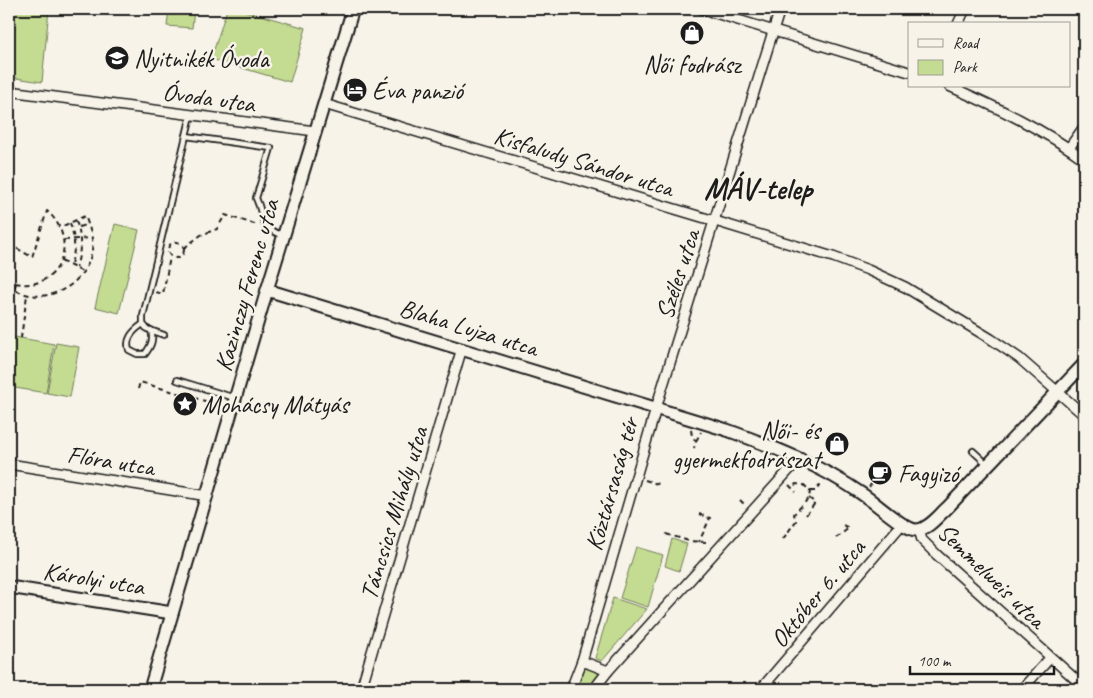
<svg xmlns="http://www.w3.org/2000/svg" width="1093" height="698" viewBox="0 0 1093 698" font-family="Caveat,sans-serif">
<rect width="100%" height="100%" fill="#f7f3e8"/>
<filter id="ink" filterUnits="userSpaceOnUse"><feTurbulence type="fractalNoise" baseFrequency=".02" numOctaves="2"/><feDisplacementMap in="SourceGraphic" scale="10" xChannelSelector="R" yChannelSelector="G"/><feConvolveMatrix kernelMatrix="1 2 1 2 8 2 1 2 1" color-interpolation-filters="sRGB"/></filter>
<g filter="url(#ink)">
<g fill="#c4dc92" stroke="#707c57">
<path d="M9 9H49L42 82 9 77Z"/>
<path d="M169 9H194L192 28 167 26Z"/>
<path d="M227 9H238L306 28 290 82 211 59Z"/>
<path d="M115 224 139 230 119 313 95 307Z"/>
<path d="M9 336 54 344 46 393 9 387Z"/>
<path d="M56 343 79 347 70 397 47 393Z"/>
<path d="M672 539 687 544 679 571 665 566Z"/>
<path d="M636 547 663 555 648 607 620 598Z"/>
<path d="M613 598 647 609 602 661 595 658Z"/>
<path d="M585 666 601 673 600 677 590 689H576L583 668Z"/>
</g>
<g fill="none" stroke-linecap="round" stroke-linejoin="round">
<defs>
<g id="lane">
<path d="M186 136 271 148 256 198C266 220 257 225 283 236"/>
<path d="M143 324C134 330 125 338 129 350L137 354H145C151 346 154 340 151 330"/>
<path d="M164 335 147 329 143 324V316L191 115"/>
<path d="M177 380 235 398"/>
<path d="M973 451 987 464"/>
</g>
<g id="street">
<path d="M702 9 909 72"/>
<path d="M958 24 965 9"/>
<path d="M949 86C996 107 1043 129 1084 159"/>
<path d="M9 91 315 131"/>
<path d="M324 104 715 221 833 257 868 270 905 287 991 339 1019 358 1084 415"/>
<path d="M1069 148 1084 127"/>
<path d="M9 464 208 496"/>
<path d="M919 530 922 540 937 555 1084 687"/>
<path d="M582 661 608 671"/>
<path d="M361 689 462 348"/>
<path d="M571 689 582 661 660 395 780 9"/>
<path d="M594 689 608 671 800 458"/>
<path d="M761 689 902 524"/>
<path d="M1022 689 1050 658"/>
</g>
<g id="secondary">
<path d="M267 290 727 430C774 447 820 465 862 494 875 502 903 529 916 530 928 530 939 515 947 508L1084 364"/>
<path d="M9 587 172 613"/>
<path d="M150 689 267 290 353 9"/>
</g>
</defs>
<use href="#lane" stroke="#1c1c1c" stroke-width="8"/>
<use href="#street" stroke="#1c1c1c" stroke-width="12"/>
<use href="#secondary" stroke="#1c1c1c" stroke-width="15"/>
<g stroke="#1c1c1c" stroke-width="2" stroke-dasharray="5 4" stroke-linecap="butt">
<path d="M9 148V146"/>
<path d="M76 221C82 237 81 251 76 268"/>
<path d="M70 223C75 238 76 251 70 266"/>
<path d="M79 227 88 224"/>
<path d="M64 240 92 238"/>
<circle cx="176" cy="250" r="8"/>
<path d="M9 244 32 257 47 211C83 243 56 298 9 281"/>
<path d="M184 248 201 235 217 229 225 215 254 224 258 223"/>
<path d="M61 261 83 272"/>
<path d="M16 283 14 289C45 308 87 285 92 250 94 239 89 226 85 216L61 227"/>
<path d="M156 292 163 294 170 257"/>
<path d="M21 338 27 295"/>
<path d="M138 389 140 382 222 406"/>
<path d="M691 430 692 436 696 441 694 448"/>
<path d="M696 441 701 432"/>
<path d="M645 480 661 485"/>
<path d="M789 485 796 492"/>
<path d="M869 487 880 473"/>
<path d="M810 491H816L822 481"/>
<path d="M740 500 745 505"/>
<path d="M699 514 710 518 699 542"/>
<path d="M806 515 815 503 809 498"/>
<path d="M666 534 689 541 707 542 709 544"/>
<path d="M836 538 849 528 843 525"/>
<path d="M783 539 796 521 794 514 809 498 810 491 804 485 796 484 792 488"/>
</g>
<use href="#lane" stroke="#f7f3e8" stroke-width="4.5"/>
<use href="#street" stroke="#f7f3e8" stroke-width="9"/>
<use href="#secondary" stroke="#f7f3e8" stroke-width="11"/>
</g>
</g>
<defs>
<symbol id="shop-disc" viewBox="-11 -11 22 22"><circle r="9.5" fill="#1c1c1c" stroke="#f7f3e8"/><path d="M-5-2.5h2.3a2.7 3.5 0 0 1 5.4 0H5L5.5 6h-11ZM-1.5-2.5h3a1.5 2.3 0 0 0-3 0Z" fill="#fff"/></symbol>
<symbol id="school-disc" viewBox="-11 -11 22 22"><circle r="9.5" fill="#1c1c1c" stroke="#f7f3e8"/><path d="M0-5L7-2L0 1L-7-2ZM-4 1L0 2.5L4 1V4Q0 6-4 4Z" fill="#fff"/></symbol>
<symbol id="hotel-disc" viewBox="-11 -11 22 22"><circle r="9.5" fill="#1c1c1c" stroke="#f7f3e8"/><path d="M-6-4.5h1.5V1H6V5H4.5V3h-9V5H-6ZM-4 0a1.8 1.8 0 1 1 3.6 0ZM.5 0V-2.5h3Q6-2.5 6 0Z" fill="#fff"/></symbol>
<symbol id="sight-disc" viewBox="-11 -11 22 22"><circle r="9.5" fill="#1c1c1c" stroke="#f7f3e8"/><path d="M0-6L1.8-2.2L6-1.7L2.9 1.2L3.7 5.4L0 3.3L-3.7 5.4L-2.9 1.2L-6-1.7L-1.8-2.2Z" fill="#fff"/></symbol>
<symbol id="cafe-disc" viewBox="-11 -11 22 22"><circle r="9.5" fill="#1c1c1c" stroke="#f7f3e8"/><path d="M-5.5-4.5H6V0H3Q3 3.5 0 3.5H-2.5Q-5.5 3.5-5.5 0ZM3-3.2v2h1.7v-2ZM-6 4.5H4V6H-6Z" fill="#fff"/></symbol>
</defs>
<g fill-rule="evenodd">
<use href="#shop-disc" x="678" y="19" width="28" height="28"/>
<use href="#school-disc" x="103" y="44" width="28" height="28"/>
<use href="#hotel-disc" x="341" y="76" width="28" height="28"/>
<use href="#sight-disc" x="171" y="390" width="28" height="28"/>
<use href="#shop-disc" x="823" y="430" width="28" height="28"/>
<use href="#cafe-disc" x="866" y="459" width="28" height="28"/>
</g>
<g text-anchor="middle" stroke-width="5" stroke-linejoin="round" paint-order="stroke">
<g font-size="25" fill="#1c1c1c" stroke="#f7f3e8" text-anchor="start">
<text x="134" y="67">Nyitnikék Óvoda</text>
<text x="692" y="73" text-anchor="middle">Női fodrász</text>
<text x="372" y="99">Éva panzió</text>
<text x="202" y="413">Mohácsy Mátyás</text>
<text x="820" y="439" text-anchor="end">Női- és<tspan x="820" dy="29">gyermekfodrászat</tspan></text>
<text x="898" y="482">Fagyizó</text>
</g>
<g font-size="25" fill="#1c1c1c" stroke="#f7f3e8">
<text transform="translate(209 97) rotate(8)" y="9">Óvoda utca</text>
<text transform="translate(584 161) rotate(17)" y="9">Kisfaludy Sándor utca</text>
<text transform="translate(677 274) rotate(-72)" y="9">Széles utca</text>
<text transform="translate(246 285) rotate(-74)" y="9">Kazinczy Ferenc utca</text>
<text transform="translate(469 327) rotate(17)" y="9">Blaha Lujza utca</text>
<text transform="translate(111 460) rotate(9)" y="9">Flóra utca</text>
<text transform="translate(611 484) rotate(-74)" y="9">Köztársaság tér</text>
<text transform="translate(393 513) rotate(-73)" y="9">Táncsics Mihály utca</text>
<text transform="translate(992 575) rotate(44)" y="9">Semmelweis utca</text>
<text transform="translate(94 578) rotate(9)" y="9">Károlyi utca</text>
<text transform="translate(817 593) rotate(-50)" y="9">Október 6. utca</text>
</g>
<g font-size="30" font-weight="bold" fill="#1c1c1c" stroke="#f7f3e8">
<text x="758" y="199">MÁV-telep</text>
</g>
</g>
<rect width="1093" height="698" fill="none" stroke="#f7f3e8" stroke-width="30"/>
<rect x="15" y="15" width="1063" height="668" fill="none" stroke="#1c1c1c" stroke-width="2" filter="url(#ink)"/>
<rect x="908" y="22" width="162" height="65" fill="#f7f3e8" stroke="#9f9d96"/>
<rect x="918" y="39" width="25" height="8" fill="#f7f3e8" stroke="#9f9d96"/>
<text x="953" y="48" font-size="15" fill="#1c1c1c">Road</text>
<rect x="918" y="60" width="25" height="15" fill="#c4dc92" stroke="#9f9d96"/>
<text x="953" y="72" font-size="15" fill="#1c1c1c">Park</text>
<path d="M910 666v8h144v-8" fill="none" stroke="#1c1c1c" stroke-width="2.5"/>
<text x="918" y="666" font-size="15" fill="#1c1c1c" stroke="#f7f3e8" stroke-width="4" paint-order="stroke">100 m</text>
</svg>
